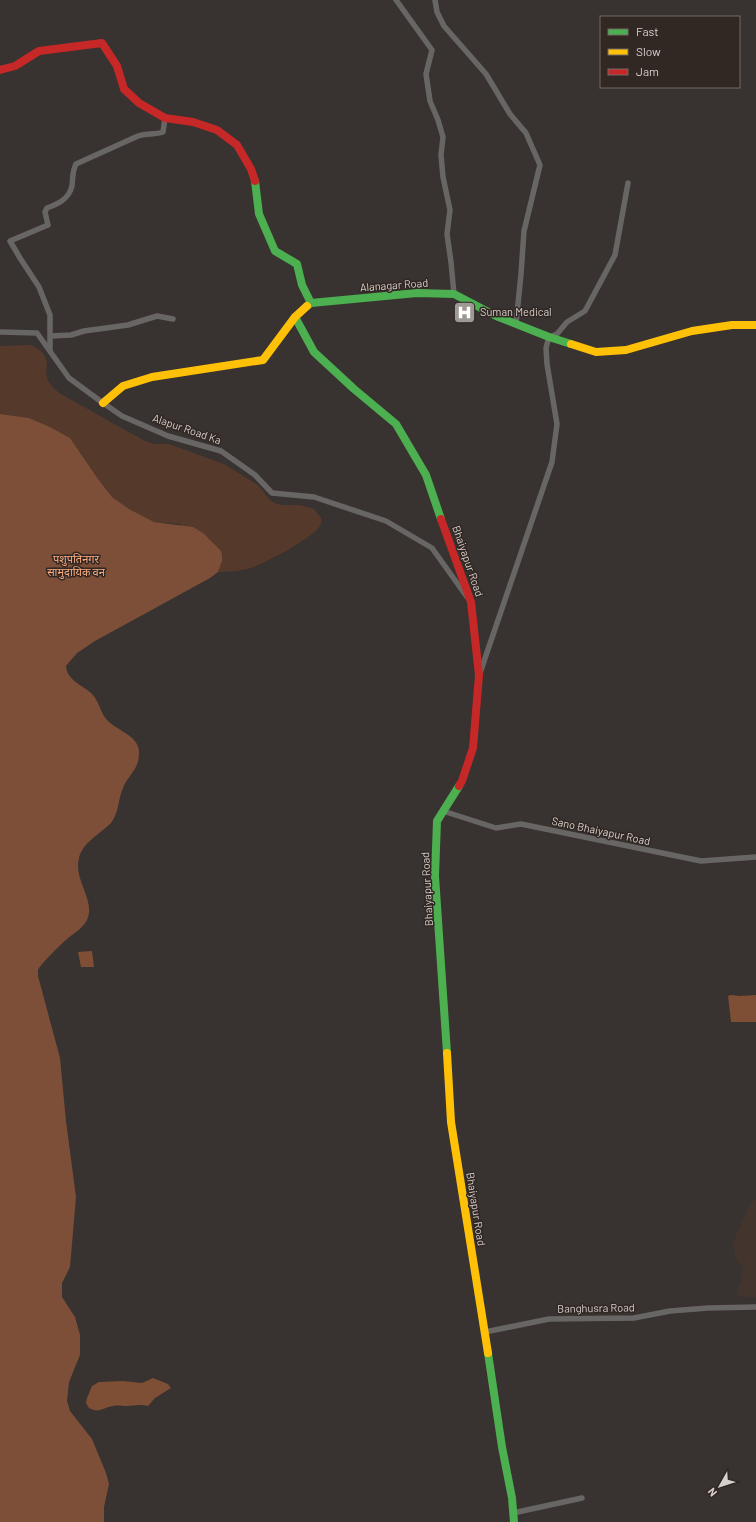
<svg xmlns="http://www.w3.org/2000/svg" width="756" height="1522" viewBox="0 0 756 1522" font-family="Barlow,'Noto Sans Devanagari',sans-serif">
<rect width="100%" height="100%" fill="#383230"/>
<path fill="#43352d" d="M756 1199V1297H741L737 1293V1290L741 1283 743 1267 736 1259 733 1242 744 1217 751 1203Z"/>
<path fill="#553a2c" d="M30 345C39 348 47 354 47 365 46 369 46 374 47 378 49 384 54 388 59 393L145 441 154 444H169L224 464 258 485 269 499 274 503 282 505H300L314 509 321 518C321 520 322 522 321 524 317 536 264 564 251 568 240 571 229 572 218 572L222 561 180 524 154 522 129 509 112 497 98 479 70 438 50 427 29 418 0 414V346Z"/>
<path fill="#7d4f38" d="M0 414 29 418 50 427 70 438 98 479 112 497 129 509 154 522 193 527 203 533 221 551 222 556V561L218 572 210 578 95 641 77 653 66 666C67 681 83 685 92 694 100 702 100 714 109 722 119 731 140 737 139 753 139 770 128 775 123 788 118 799 119 813 111 823 100 834 83 842 79 858 73 880 96 900 87 920 82 929 74 933 67 939 62 943 39 966 38 970 38 972 38 974 38 976L60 1058 66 1121 76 1197 70 1267 62 1283V1297L75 1317 80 1335V1355L69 1382 67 1401 70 1411 92 1439 106 1473 109 1484 104 1507V1522H0Z"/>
<g fill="#7e4e35">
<path d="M92 951 94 967H81L78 952Z"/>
<path d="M731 995 740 996 756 995V1022H731L728 996Z"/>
<path d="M153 1378 168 1384 171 1388 155 1398 148 1406C140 1404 134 1406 126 1406 122 1406 117 1405 113 1406 104 1407 99 1414 89 1408L86 1403 87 1398 92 1386 99 1382 123 1381 142 1383Z"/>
</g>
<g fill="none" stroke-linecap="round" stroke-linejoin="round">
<g stroke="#686665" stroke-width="5.5">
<path d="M396 0 432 50 426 74 430 101 438 120 443 137 441 155 443 177 450 210 447 234 451 262 454 294"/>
<path d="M435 0 437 12 444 26 486 74 510 114 526 133 540 165 524 231 521 274 516 324"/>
<path d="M0 332 37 333 69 378 103 403 122 416 168 436 221 451 255 475 272 493 314 497 386 521 432 548 467 597"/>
<path d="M51 336 71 335 84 331 128 325 157 316 173 319"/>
<path d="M50 350V315L39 287 20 258 10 241 48 225 45 212 47 208C58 204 69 199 72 186 73 178 72 172 76 164L138 136C147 133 155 135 163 132L165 118"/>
<path d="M480 673 552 462 557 424 547 364 546 348 549 337 557 334 567 322 585 311 615 255 628 183"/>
<path d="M443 811 496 828 521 824 701 861 756 857"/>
<path d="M485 1332 549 1319 634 1318 670 1311 708 1308 756 1307"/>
<path d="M513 1513 582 1498"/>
</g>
<g stroke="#4caf50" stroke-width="8">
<path d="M255 181 259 214 275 251 297 264 302 285 311 303"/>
<path d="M307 306 311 303 417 293 454 294 496 316 549 337 571 344"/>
<path d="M295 317 314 352 354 389 396 424 426 475 441 519"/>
<path d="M447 1053 435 876 437 821 459 786"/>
<path d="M488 1353 502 1447 512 1498 514 1522"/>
</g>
<g stroke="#ffc107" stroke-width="8">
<path d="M571 344 596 352 626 350 692 331 732 325H756"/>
<path d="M103 403 123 386 152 377 263 360 295 317 307 306"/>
<path d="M447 1053 451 1122 488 1353"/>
</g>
<g stroke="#c62828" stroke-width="8">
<path d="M0 70 15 66 39 51 102 43 117 66 124 89 139 103 165 118 193 122 217 130 237 145 251 169 255 181"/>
<path d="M441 519 471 602 479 675 473 748 462 781 459 786"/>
</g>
</g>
<defs>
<symbol id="hospital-square" viewBox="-11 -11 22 22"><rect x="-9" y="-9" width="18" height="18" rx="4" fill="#9f9996" stroke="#312723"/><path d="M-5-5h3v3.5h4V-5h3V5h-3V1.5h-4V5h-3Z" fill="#fff"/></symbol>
</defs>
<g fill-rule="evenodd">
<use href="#hospital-square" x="452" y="300" width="25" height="25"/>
</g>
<g text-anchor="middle" stroke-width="3" stroke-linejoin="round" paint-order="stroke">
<g font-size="11" fill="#d6d0cd" stroke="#312723">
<text transform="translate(394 285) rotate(-4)" y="4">Alanagar Road</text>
<text transform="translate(187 429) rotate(19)" y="4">Alapur Road Ka</text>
<text transform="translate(468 561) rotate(71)" y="4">Bhaiyapur Road</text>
<text transform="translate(601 831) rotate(12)" y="4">Sano Bhaiyapur Road</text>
<text transform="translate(427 889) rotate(-93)" y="4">Bhaiyapur Road</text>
<text transform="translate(476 1209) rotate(81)" y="4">Bhaiyapur Road</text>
<text transform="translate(596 1308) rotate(-1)" y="4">Banghusra Road</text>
</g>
<g font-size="11" fill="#d6d0cd" stroke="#312723" text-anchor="start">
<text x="480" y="316">Suman Medical</text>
</g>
<g font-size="11" fill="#fcab81" stroke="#312723">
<text x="76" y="563">पशुपतिनगर<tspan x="76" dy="13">सामुदायिक वन</tspan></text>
</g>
</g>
<rect x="600" y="16" width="140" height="72" fill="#312723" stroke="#736b67"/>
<rect x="608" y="29" width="20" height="6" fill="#4caf50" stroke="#736b67"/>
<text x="636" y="36" font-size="12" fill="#d6d0cd">Fast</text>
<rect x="608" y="49" width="20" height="6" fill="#ffc107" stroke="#736b67"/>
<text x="636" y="56" font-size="12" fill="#d6d0cd">Slow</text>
<rect x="608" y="69" width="20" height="6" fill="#c62828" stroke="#736b67"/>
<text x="636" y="76" font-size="12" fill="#d6d0cd">Jam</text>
<g transform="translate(720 1486) rotate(231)" stroke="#312723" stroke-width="3" paint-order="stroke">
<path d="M0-3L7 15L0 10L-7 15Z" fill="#d6d0cd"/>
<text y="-6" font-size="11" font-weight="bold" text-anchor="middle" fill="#d6d0cd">N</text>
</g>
</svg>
